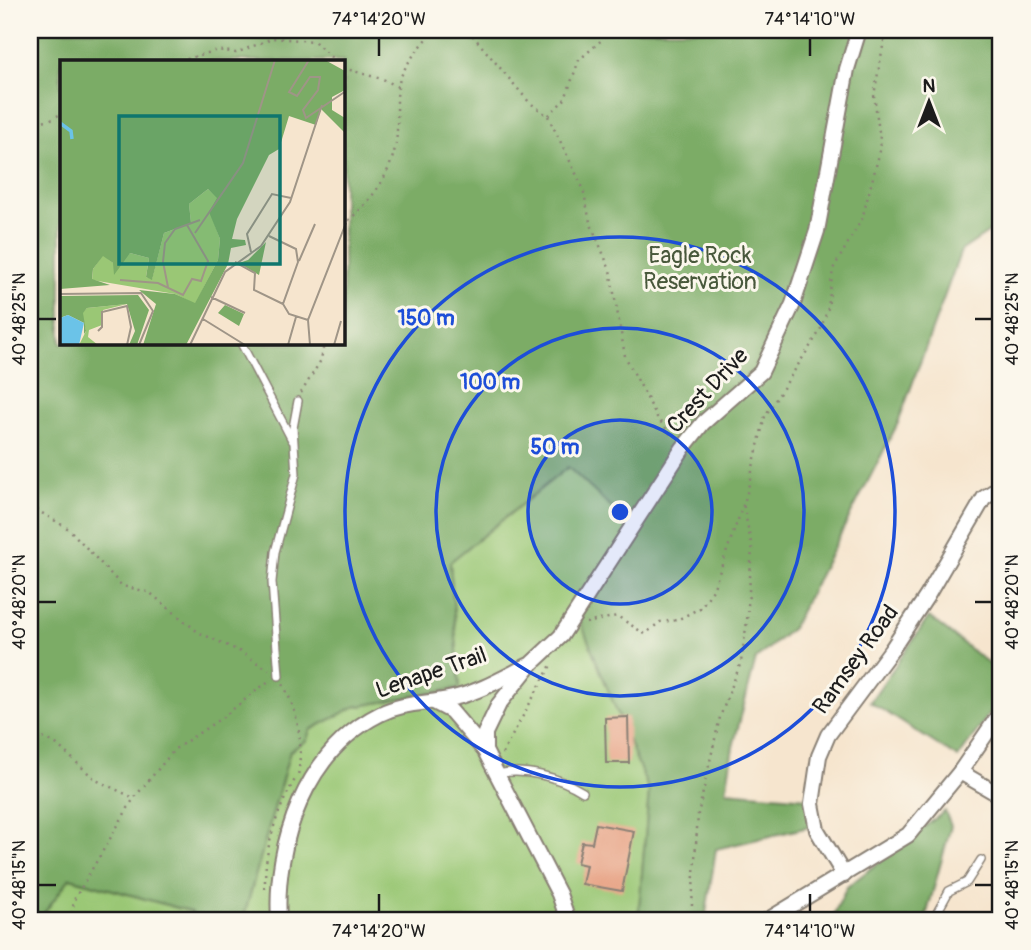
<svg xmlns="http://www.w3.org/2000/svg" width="1031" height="950" viewBox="0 0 1031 950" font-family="Pangolin,sans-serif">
<rect width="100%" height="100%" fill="#fbf7ec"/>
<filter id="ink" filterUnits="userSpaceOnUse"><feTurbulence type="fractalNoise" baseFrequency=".0143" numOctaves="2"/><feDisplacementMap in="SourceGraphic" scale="14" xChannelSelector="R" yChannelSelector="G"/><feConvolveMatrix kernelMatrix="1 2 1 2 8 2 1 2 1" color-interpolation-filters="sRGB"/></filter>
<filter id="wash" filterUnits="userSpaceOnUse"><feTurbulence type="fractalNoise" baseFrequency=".00686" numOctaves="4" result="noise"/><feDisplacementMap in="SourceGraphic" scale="28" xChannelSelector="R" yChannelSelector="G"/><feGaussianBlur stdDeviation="1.57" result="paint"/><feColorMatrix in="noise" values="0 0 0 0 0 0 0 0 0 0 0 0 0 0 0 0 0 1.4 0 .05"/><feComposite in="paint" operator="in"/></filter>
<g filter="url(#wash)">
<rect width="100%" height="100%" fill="#f6e5ce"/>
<g fill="#9ac775" stroke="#5b7248" stroke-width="2">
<path d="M568 467 632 526 580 618 649 791 638 920H243L290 751 306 740 310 730 354 707 460 688 450 562Z"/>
<path d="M70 878 192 912 191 920H39Z"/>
</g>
<g fill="#7bac66" stroke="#4c6441" stroke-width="2" fill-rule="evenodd">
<path d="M30 30H1001V224L961 251 898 423 792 628 756 659 733 747 726 791 808 798 813 826 716 849 705 920H638L649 791 579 618 632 527 568 467 450 562 460 688 354 707 310 730 307 740 290 751 243 920H191L192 912 70 878 39 920H30ZM61 61H343V343H61Z"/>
<path d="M929 617 1001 673V697L958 758 870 702Z"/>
<path d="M945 811 951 826 925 920H831L847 887Z"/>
</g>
<g id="blocks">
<g fill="#e7a284">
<path d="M628 717 629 763H606L605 718Z"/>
<path d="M596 824 634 831 622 891 582 884 586 865 577 863 582 842 592 843Z"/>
</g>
</g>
</g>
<g filter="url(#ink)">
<use href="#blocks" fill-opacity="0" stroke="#898075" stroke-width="2"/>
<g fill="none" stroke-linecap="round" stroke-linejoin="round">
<defs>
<g id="lane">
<path d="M241 343 292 440"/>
<path d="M279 676 272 582 275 552 296 474 293 428 298 401"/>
<path d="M497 774C525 768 559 777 583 792"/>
<path d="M933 920 949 891 967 882 981 860"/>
</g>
<g id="street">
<path d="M434 702 451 711 485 751 559 894 568 920"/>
<path d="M485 751V733L499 704 531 664 561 636 683 448 703 423 761 372 793 304 817 231 847 69 859 30"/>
<path d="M960 772 1001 796"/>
<path d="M844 875 817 830 812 804 819 756 828 735 892 649 927 596 984 498 1001 487"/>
<path d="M279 920C274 843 306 751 380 714 404 702 427 704 453 698 479 692 503 678 527 666"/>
<path d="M768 920 908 835 960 772 1001 712"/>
</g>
</defs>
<use href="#lane" stroke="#898075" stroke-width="10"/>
<use href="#street" stroke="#898075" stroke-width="18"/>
<g stroke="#898075" stroke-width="2.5" stroke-dasharray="2 5" stroke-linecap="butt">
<path d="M468 30 529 102 548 116 565 99 579 60 613 30"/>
<path d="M180 61 218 50 236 53 273 38 314 41 335 61"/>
<path d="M343 68 385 80 398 87"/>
<path d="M548 116 583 188 590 222 610 270 625 356 658 419 674 438"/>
<path d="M30 122 49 120 61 114"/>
<path d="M343 225C373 201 397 168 397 128 398 112 395 94 400 79 407 60 422 46 434 30"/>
<path d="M301 393 321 360 324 343"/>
<path d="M30 506 69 529 122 586 149 592 198 632 239 651 269 670"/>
<path d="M586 623 617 616 645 634 660 622 677 620 700 608 713 590 746 497 765 416 820 331 828 308 833 269 862 219 881 147 874 95 886 30"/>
<path d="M283 684C299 715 303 741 298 776L300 774"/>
<path d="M30 733 55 743 96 780 134 798"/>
<path d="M502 754 551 665"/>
<path d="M265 889C264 848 276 811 297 776"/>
<path d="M70 920 75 898 134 798 175 749 223 717 270 680"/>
<path d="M691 920 698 814 720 717 741 662 747 621 752 548 743 503"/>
</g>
<use href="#lane" stroke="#fff" stroke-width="7"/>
<use href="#street" stroke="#fff" stroke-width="14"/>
</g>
</g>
<path fill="none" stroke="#1c1c1c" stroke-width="2.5" d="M379 38V56M810 38V56M38 319H56M975 319H992M38 602H56M975 602H992M38 885H56M975 885H992M379 894V912M810 894V912"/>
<circle cx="620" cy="512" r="92" fill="#1d4ed8" fill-opacity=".12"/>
<g fill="none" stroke="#1d4ed8" stroke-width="3.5">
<circle cx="620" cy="512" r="92"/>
<circle cx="620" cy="512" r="184"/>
<circle cx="620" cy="512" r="275"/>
</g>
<g text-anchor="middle" stroke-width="6" stroke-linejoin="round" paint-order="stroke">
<g font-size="23" fill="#48583b" stroke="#fbf7ec">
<text x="700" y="263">Eagle Rock<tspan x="700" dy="26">Reservation</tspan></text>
</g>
<g font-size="23" fill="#1c1c1c" stroke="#fbf7ec">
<text transform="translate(707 390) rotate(-47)" y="8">Crest Drive</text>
<text transform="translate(855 659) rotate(-54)" y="8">Ramsey Road</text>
<text transform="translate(431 672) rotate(-19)" y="8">Lenape Trail</text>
</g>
</g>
<g transform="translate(60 60)">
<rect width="285" height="285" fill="#f6e5ce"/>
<path d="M148 129 158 138 150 152 160 179 158 200 135 244 115 234 32 220 33 209 43 195 53 203 70 193 89 198 86 217 92 219 104 173 131 163 129 144ZM67 244 43 250 42 265 29 270 28 277 38 285H19L26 271 22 253 27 248Z" fill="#9ac775"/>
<path d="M0 0H265L285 11V30L272 37V50L285 58V73L261 49 256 65 229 56 219 89 209 95 177 159 172 179 185 180 186 185 171 188 168 204 126 285H83L96 244 79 230 115 234 135 243 158 200 160 179 149 152 157 138 148 129 129 144 131 163 104 173 92 220 86 217 89 198 70 193 54 215 53 203 43 196 33 209 32 219 50 225 0 229ZM206 182 199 215 179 203 188 200ZM78 235 89 250 77 285H69L75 271 67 244 27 248 23 253 26 271 24 274V263L8 255 0 258V236ZM165 245 184 254 179 266 158 253Z" fill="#7bac66"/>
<path d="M8 255 24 263 19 285H0V258Z" fill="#6bc3e8"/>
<path fill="none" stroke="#6bc3e8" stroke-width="3.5" d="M0 63 11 71 12 79"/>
<path fill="none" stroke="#9f9587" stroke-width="2" d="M249 0 229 32 237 36 250 17H260L258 30 243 50 246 58 286 31M135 173 183 103 215 0M209 176 236 189 238 202 223 244 229 254 248 260M191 192 187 174 212 134 231 138M239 201 255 164M175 202 195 213 194 230 223 244M60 220 98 223 123 235 132 219 141 221 148 201 127 165M108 227 103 202 105 183 115 169 140 160M0 234 81 233 93 251 79 285M151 237 185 253M143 259 185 285M38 271 42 267V252L67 246 71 267 67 285M130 285 165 212 201 186 230 142 262 45M228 285 236 257M250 285 248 260 286 163M274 285 281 261"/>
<path fill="#0f766e" fill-opacity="0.15" stroke="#0f766e" stroke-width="3.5" d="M59 56H220V204H59Z"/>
<rect width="285" height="285" fill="none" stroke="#1c1c1c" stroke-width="3.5"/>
</g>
<circle cx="620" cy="512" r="10" fill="#1d4ed8" stroke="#fbf7ec" stroke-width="3.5"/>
<g font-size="21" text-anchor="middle" font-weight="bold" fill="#1d4ed8" stroke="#fbf7ec" stroke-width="6" stroke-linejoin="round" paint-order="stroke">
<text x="426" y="325">150 m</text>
<text x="490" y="389">100 m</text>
<text x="555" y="454">50 m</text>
</g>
<rect width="1031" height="950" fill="none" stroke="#fbf7ec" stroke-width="77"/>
<g transform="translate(929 102)" stroke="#fbf7ec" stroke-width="5" paint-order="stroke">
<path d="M0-5L12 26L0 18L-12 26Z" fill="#1c1c1c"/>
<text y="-10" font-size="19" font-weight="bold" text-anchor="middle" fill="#1c1c1c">N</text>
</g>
<rect x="38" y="38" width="954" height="874" fill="none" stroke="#1c1c1c" stroke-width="2.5"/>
<g font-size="18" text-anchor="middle" fill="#1c1c1c">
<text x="379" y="25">74°14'20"W</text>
<text x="810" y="25">74°14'10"W</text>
<text transform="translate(19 319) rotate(-90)" y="6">40°48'25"N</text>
<text transform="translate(1012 319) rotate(-90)" y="6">40°48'25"N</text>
<text transform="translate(19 602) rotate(-90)" y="6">40°48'20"N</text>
<text transform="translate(1012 602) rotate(-90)" y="6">40°48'20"N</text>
<text transform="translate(19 885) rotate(-90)" y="6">40°48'15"N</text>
<text transform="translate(1012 885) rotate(-90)" y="6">40°48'15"N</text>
<text x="379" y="937">74°14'20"W</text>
<text x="810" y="937">74°14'10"W</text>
</g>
</svg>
